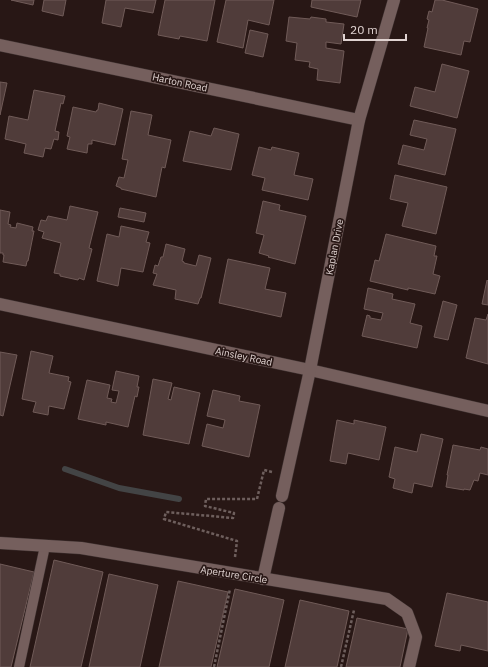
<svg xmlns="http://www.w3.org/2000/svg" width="488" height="667" viewBox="0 0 488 667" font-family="'IBM Plex Sans',sans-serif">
<rect width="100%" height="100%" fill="#281715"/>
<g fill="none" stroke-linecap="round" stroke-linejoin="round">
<path stroke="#434445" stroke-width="6" d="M65 469 119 488 179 499"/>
</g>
<g fill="#503c3a" stroke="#705b58">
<path d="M11 0H34L33 5Z"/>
<path d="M44 0H66L63 16 42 11Z"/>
<path d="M106 0H156L153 13 125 8 121 27 102 23Z"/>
<path d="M165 0H215L207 41 180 36 179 39 158 35Z"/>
<path d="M226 0H274L269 25 248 20 243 48 217 42Z"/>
<path d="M312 0H361L357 17 311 7Z"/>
<path d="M435 0H442L478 9 470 42 464 41 461 55 424 47 428 28H427L429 20 427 19 429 11 432 12Z"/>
<path d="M289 17 310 19 311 17 326 19V22L344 24 341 44 326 42V48L344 51 340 83 317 80 318 69 309 67 310 62 295 60 297 43 286 41Z"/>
<path d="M250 30 268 34 263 57 245 53Z"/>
<path d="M442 64 469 71 457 118 410 106 415 87 435 92Z"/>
<path d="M0 82 7 83 0 115Z"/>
<path d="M34 90 65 96 63 104 61 103 55 131 59 132 58 140 54 139 51 149 45 148 43 157 24 153 26 144 5 139 9 116 28 120Z"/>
<path d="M99 103 123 109 115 145 92 140V144H88L87 153 67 149 70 137 67 136 73 107 96 112 97 110H98Z"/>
<path d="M131 111 152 115 148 135 171 140 165 168 162 167 156 197 121 189V188L116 186 119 177 124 178 128 160 122 159Z"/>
<path d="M414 120 456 129 445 175 398 164 403 145 424 150 427 139 410 135Z"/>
<path d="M214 128 239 134 231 170 183 161 190 131 211 136Z"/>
<path d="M259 147 271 150 272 147 299 153 294 175 313 179 308 200 262 190 265 178 252 175Z"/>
<path d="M395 175 447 187 436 234 402 226 408 203 390 199Z"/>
<path d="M263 201 280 205 279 210 306 216 295 264 268 257 269 256 259 253 264 235 256 233Z"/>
<path d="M70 206 98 212 89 248 92 249 84 280 79 278 78 280 60 276V274L54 273 61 243 42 238 44 232 38 230 41 220 46 221 48 216 67 220Z"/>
<path d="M120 208 146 213 144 222 118 217Z"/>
<path d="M0 210 10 212 8 224 11 225 10 227 16 228 17 223 33 227 32 231H34L28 261H27L26 266 3 262 4 255H3V253H0Z"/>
<path d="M121 226 149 232 146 242 150 243 143 272 121 268 118 286 97 281 107 234 119 237Z"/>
<path d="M386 234 436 246 434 256H437L433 274 440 276 435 294 408 288V290L370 281 375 260 379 261Z"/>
<path d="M166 244 185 249 182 261 184 262V263L196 266 199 255 211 258 201 298H200L198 304 175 299 176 290 153 285 157 274 153 273 155 265 158 266 161 257H163Z"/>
<path d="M228 259 270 268 265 289 286 293 281 317 219 303Z"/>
<path d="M487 280 488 281V305L482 304Z"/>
<path d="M368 288 393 294 392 299 415 304 410 323 422 326 417 348 362 336 367 315 370 316V318L381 320 383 313 364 309Z"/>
<path d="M443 301 457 305 448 340 434 337Z"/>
<path d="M488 314V364L466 358 475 318 486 320Z"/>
<path d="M31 351 53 356 49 373 69 377 68 381 71 382 64 409 49 406 48 415 33 412 36 402 22 399Z"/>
<path d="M0 352 17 355 3 416 0 415Z"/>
<path d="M116 371 139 376 137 387H139L137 397 135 396 128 427 106 422V425L78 419 87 380 110 385 107 398 112 399 111 402 116 403 119 391 112 390Z"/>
<path d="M153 379 172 383 168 399 171 400 174 387 200 393 189 444 143 435Z"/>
<path d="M213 390 240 396 239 401 260 405 249 457 202 446 207 424 223 428 225 420 207 416Z"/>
<path d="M337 420 354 424V420L386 427 379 460 348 453 346 464 330 461Z"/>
<path d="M421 434 443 439 432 487 414 483 412 493 393 488 395 479 389 477 395 447 417 452Z"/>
<path d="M453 445 480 450 481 447 488 449V475L480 473 478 481 474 480 470 490 464 489V490L446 487 448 475H447Z"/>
<path d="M54 560 103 572 81 667H30Z"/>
<path d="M0 564 34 572 11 667H0Z"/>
<path d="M109 574 158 585 140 667H89Z"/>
<path d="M178 581 228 592 211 667H159Z"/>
<path d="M235 589 284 600 269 667H217Z"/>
<path d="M447 593 488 602V651L461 645 460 651 435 646Z"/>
<path d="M300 600 349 611 337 667H285Z"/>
<path d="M357 618 408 629 400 667H346Z"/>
</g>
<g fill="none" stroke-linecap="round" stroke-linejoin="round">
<defs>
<path id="lane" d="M19 667 45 546"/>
<g id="street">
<path d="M0 45 359 120"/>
<path d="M0 304 310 370 488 411"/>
<path d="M282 496 310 370 359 120 394 0"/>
<path d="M0 543 81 548 387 599 407 613 416 637 409 667"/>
<path d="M263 579 279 508"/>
</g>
</defs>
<use href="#lane" stroke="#3e3130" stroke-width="11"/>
<use href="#street" stroke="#3e3130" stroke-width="13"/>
<g stroke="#6e5f5d" stroke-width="2.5" stroke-dasharray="3 2" stroke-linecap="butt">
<path d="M235 557 237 541 164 519 166 512 233 518 234 513 205 506 206 499H257L264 470 272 472"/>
<path d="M214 667 230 589"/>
<path d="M341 667 354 610"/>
</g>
<use href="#lane" stroke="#755f5d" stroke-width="10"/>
<use href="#street" stroke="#755f5d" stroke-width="12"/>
</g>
<g text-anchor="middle" stroke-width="3.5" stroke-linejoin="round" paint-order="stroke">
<g font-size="10" fill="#e0d3d1" stroke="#281715">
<text transform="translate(180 82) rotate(12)" y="4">Harton Road</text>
<text transform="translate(334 247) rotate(-79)" y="4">Kaplan Drive</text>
<text transform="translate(244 356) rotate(12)" y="4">Ainsley Road</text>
<text transform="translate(234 574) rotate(9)" y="4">Aperture Circle</text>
</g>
</g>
<path d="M344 34v6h62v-6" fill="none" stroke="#e0d3d1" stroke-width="2"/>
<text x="350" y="34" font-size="12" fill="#e0d3d1" stroke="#281715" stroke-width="3" paint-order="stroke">20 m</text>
</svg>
